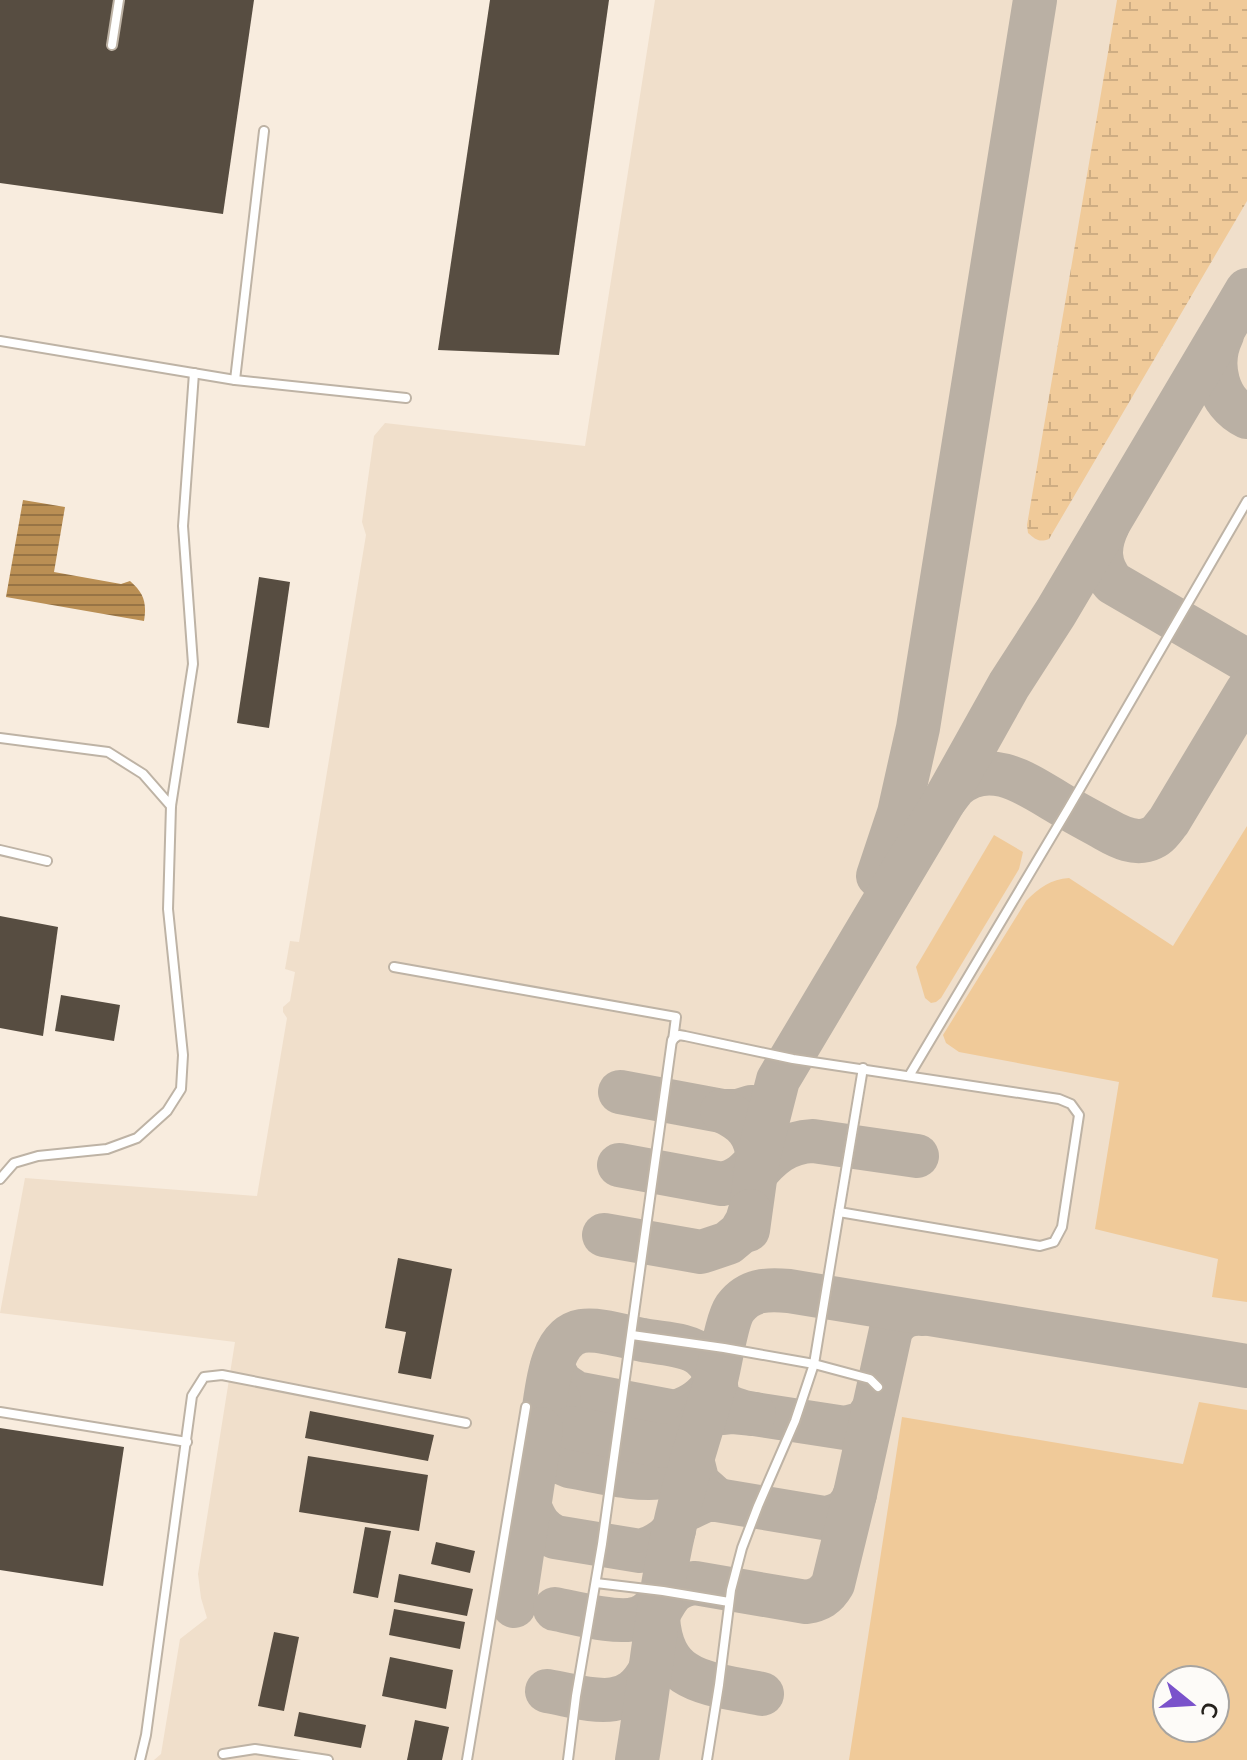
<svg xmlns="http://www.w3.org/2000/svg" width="1247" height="1760" viewBox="0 0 1247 1760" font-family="Mulish,sans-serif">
<defs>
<pattern id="wetland-marsh" width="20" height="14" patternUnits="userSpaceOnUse" patternTransform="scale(2)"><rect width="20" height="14" fill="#f0ca99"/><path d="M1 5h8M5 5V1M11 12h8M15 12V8" fill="none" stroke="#cead83"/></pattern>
<pattern id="water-rules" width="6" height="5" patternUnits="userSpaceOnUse" patternTransform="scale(2)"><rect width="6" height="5" fill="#ba8f54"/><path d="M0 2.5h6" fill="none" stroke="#977445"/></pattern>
</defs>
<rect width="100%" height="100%" fill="#f8ecde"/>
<path fill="#f0dfcb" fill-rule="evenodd" d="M655 0H1247V1760H154L161 1754 180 1639 207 1618 201 1598 198 1574 235 1342 0 1313 25 1178 257 1196 287 1018 283 1012V1007L290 1001 295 972 285 969 290 941 299 942 366 535 362 522 374 436 385 423 585 446ZM1167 1680H1215V1728H1167Z"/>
<g fill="#f0ca99" fill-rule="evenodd">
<path d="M1247 826V1302L1212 1297 1218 1259 1095 1229 1119 1082 959 1052 946 1043 943 1035 1026 901C1039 888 1051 879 1069 878L1173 946Z"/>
<path d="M994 835 1023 852 1019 869 941 998 936 1002 931 1003 925 998 916 967Z"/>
<path d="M1199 1402 1247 1410V1760H849L902 1417 1183 1464ZM1167 1680H1215V1728H1167Z"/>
</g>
<path fill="url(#wetland-marsh)" d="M1117 0H1247V201L1049 539C1039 543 1035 539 1028 533L1027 525Z"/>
<path fill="url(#water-rules)" d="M23 500 65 507 54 572 121 584 130 581C144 593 147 603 144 621L6 597Z"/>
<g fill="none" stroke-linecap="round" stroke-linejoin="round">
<g stroke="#bab0a4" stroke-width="44">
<path d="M1222 335C1208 364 1217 403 1247 417"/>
<path d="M1108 525C1098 546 1098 565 1113 583L1247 661"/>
<path d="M944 801C948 796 952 790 956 786 989 757 1027 784 1057 802 1073 812 1089 820 1105 829 1119 837 1136 846 1152 838 1159 835 1164 827 1169 821L1247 691"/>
<path d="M878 876 899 813 918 728 1035 0"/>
<path d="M620 1092 722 1111H738L751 1107"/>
<path d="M619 1165 722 1184C739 1180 747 1173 758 1158 755 1132 745 1122 722 1111"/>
<path d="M754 1176C770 1156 786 1142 813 1141L917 1156"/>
<path d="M748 1230 758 1158 778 1080 943 803 1009 685 1056 612 1247 290"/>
<path d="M604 1235 701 1252 728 1243 740 1233 747 1221 750 1211"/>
<path d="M552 1367 561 1383 576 1393 676 1412C694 1406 704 1398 715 1383"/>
<path d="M559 1400C532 1421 537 1454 569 1466 592 1470 645 1483 665 1476 676 1473 683 1465 692 1459L698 1483 717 1500"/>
<path d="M724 1413 733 1412 754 1414 845 1428 864 1423 873 1410"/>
<path d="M542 1421C547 1394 548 1337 582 1331 598 1328 626 1337 643 1340 662 1344 687 1343 702 1356 731 1381 695 1404 754 1414"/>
<path d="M572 1428 662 1446C687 1445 693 1435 704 1415"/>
<path d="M530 1507C535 1521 541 1530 555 1537L640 1551C654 1548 665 1541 674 1530"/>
<path d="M689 1508 706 1500H717L824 1518C841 1516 850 1509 855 1494"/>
<path d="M514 1606 541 1429"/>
<path d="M555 1609C576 1613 618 1625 638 1618 648 1615 656 1606 662 1598"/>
<path d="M658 1615C667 1598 673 1585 695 1583L806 1602C819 1600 826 1596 833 1584L855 1494 891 1330C899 1317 908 1313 923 1314"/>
<path d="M658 1617C662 1684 708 1683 762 1694"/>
<path d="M547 1691C588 1698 627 1715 650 1670"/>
<path d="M637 1760C650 1682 657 1603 675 1525 685 1478 701 1431 715 1384 720 1367 726 1321 735 1308 749 1289 768 1289 789 1291L1247 1366"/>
</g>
</g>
<g fill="#574d41">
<path d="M0 0H254L223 214 0 183Z"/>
<path d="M490 0H609L559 355 438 350Z"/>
<path d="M259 577 290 582 269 728 237 723Z"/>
<path d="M0 916 58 927 43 1036 0 1028Z"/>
<path d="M61 995 120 1005 114 1041 55 1031Z"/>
<path d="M398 1258 452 1269 431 1379 398 1373 406 1332 385 1328Z"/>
<path d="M310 1411 434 1435 428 1461 305 1438Z"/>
<path d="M0 1428 124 1447 103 1586 0 1570Z"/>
<path d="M308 1456 428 1475 419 1531 299 1512Z"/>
<path d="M365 1527 391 1531 378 1598 353 1593Z"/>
<path d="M436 1542 475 1551 470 1573 431 1564Z"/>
<path d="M399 1574 473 1589 467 1616 394 1602Z"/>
<path d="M394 1609 465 1622 460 1649 389 1635Z"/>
<path d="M274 1632 299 1637 284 1711 258 1706Z"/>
<path d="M390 1657 453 1670 446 1709 382 1696Z"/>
<path d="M299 1712 366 1725 361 1748 294 1736Z"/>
<path d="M415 1720 449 1727 442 1760H407Z"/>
</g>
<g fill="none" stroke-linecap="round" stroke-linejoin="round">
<defs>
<g id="service">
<path d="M112 45 119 0"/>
<path d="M0 341 235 380 406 398"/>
<path d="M235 380 264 131"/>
<path d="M0 738 108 752 143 774 171 806"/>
<path d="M0 850 47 861"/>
<path d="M394 967 676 1017 673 1040"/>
<path d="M909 1076 1068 809 1247 501"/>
<path d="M0 1179 14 1163 38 1156 107 1149 137 1138 167 1111 181 1089 183 1055 168 909 171 806 193 664 183 526 194 373"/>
<path d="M839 1212 863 1068"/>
<path d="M632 1335 724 1348 814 1364 870 1379 878 1387"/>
<path d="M0 1412 187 1442"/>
<path d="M596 1583 663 1591 729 1602"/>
<path d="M223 1754 255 1749 328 1760"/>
<path d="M140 1760 146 1735 192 1396 204 1377 222 1375 466 1423"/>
<path d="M467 1760 526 1407"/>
<path d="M568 1760 576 1696 602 1544 672 1040 679 1035 685 1036 793 1059 1059 1099 1071 1104 1079 1115 1062 1227 1054 1242 1040 1246 839 1212 814 1364 795 1421 758 1506 742 1548 731 1590 719 1685 707 1760"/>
</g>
</defs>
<use href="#service" stroke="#beb3a5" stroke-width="12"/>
<use href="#service" stroke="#fff" stroke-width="8"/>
</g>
<g transform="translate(1191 1704) rotate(108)"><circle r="38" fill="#fdfbf8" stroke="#a7a4a0" stroke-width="2"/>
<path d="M0-6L14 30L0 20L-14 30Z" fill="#7a52cb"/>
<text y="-12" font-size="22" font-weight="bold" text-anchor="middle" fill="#26221d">С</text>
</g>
</svg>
